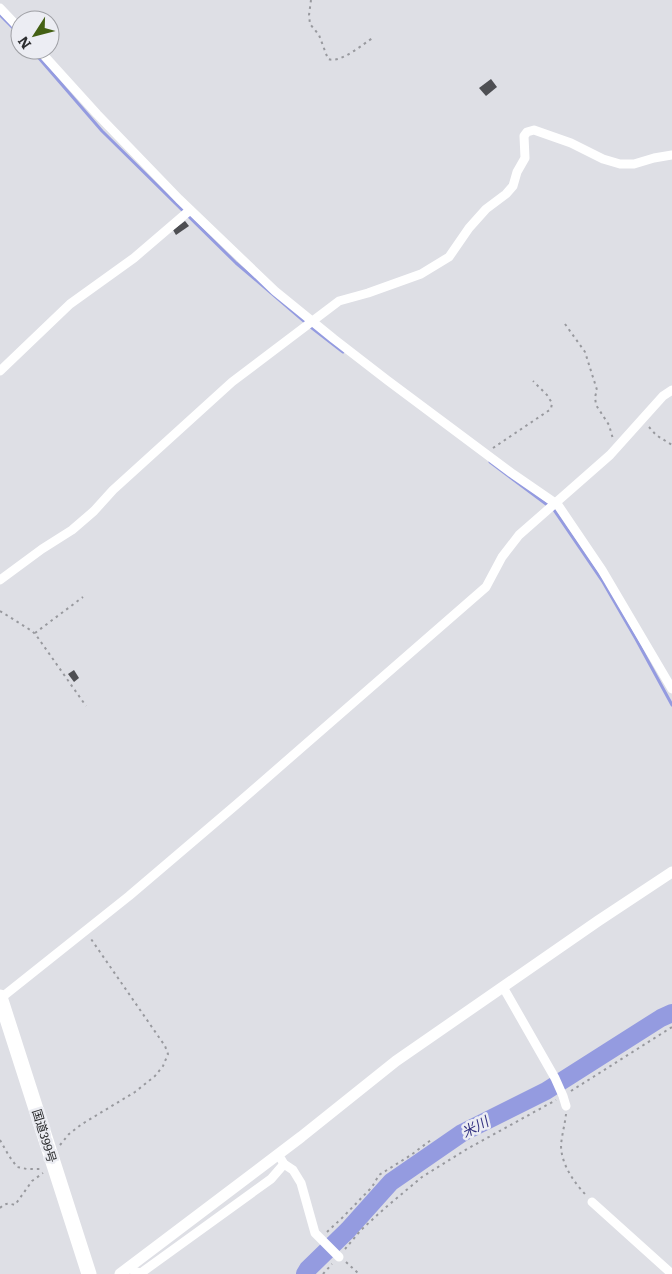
<svg xmlns="http://www.w3.org/2000/svg" width="672" height="1274" viewBox="0 0 672 1274" font-family="Literata,'Noto Sans JP',serif">
<rect width="100%" height="100%" fill="#dedfe5"/>
<g fill="none" stroke-linecap="round" stroke-linejoin="round">
<g stroke="#949be0" stroke-width="3">
<path d="M0 15 20 35"/>
<path d="M32 50 102 131 236 263 312 328 343 352"/>
<path d="M490 462 554 510 603 582 636 639 672 705"/>
</g>
<path stroke="#949be0" stroke-width="18" d="M305 1274 308 1269 348 1230 391 1182 462 1133 546 1091 661 1018 672 1013"/>
</g>
<g fill="#4e4f53">
<path d="M491 79 497 87 486 96 479 88Z"/>
<path d="M185 221 189 226 176 235 173 230Z"/>
<path d="M74 670 79 678 74 682 68 674Z"/>
</g>
<g fill="none" stroke-linecap="round" stroke-linejoin="round">
<g stroke="#98999e" stroke-width="2" stroke-dasharray="2.5 4" stroke-linecap="butt">
<path d="M311 0 309 15 310 24 319 35 328 59C340 64 363 44 374 37"/>
<path d="M565 324 585 352 597 390 595 397 596 405 609 425 613 439"/>
<path d="M649 427 656 435 672 445"/>
<path d="M493 448 551 409 552 403 547 395 533 381"/>
<path d="M0 611 32 631 36 635 86 706"/>
<path d="M35 633 83 597"/>
<path d="M571 1091 672 1027"/>
<path d="M566 1114C565 1124 562 1134 561 1145 561 1164 574 1183 587 1196"/>
<path d="M0 1140 9 1156 17 1167 27 1169H42"/>
<path d="M60 1145 69 1134 82 1124 135 1092 155 1076 163 1066 168 1054 165 1046 91 939"/>
<path d="M0 1208C5 1203 8 1203 15 1205L32 1181 43 1173"/>
<path d="M327 1232 343 1217 372 1187 379 1175 411 1155 431 1140"/>
<path d="M345 1249 361 1230 385 1208 422 1177 467 1149 556 1100"/>
<path d="M346 1262 359 1274"/>
<path d="M323 1274 332 1264"/>
</g>
<g stroke="#fff" stroke-width="9">
<path d="M0 8 20 29"/>
<path d="M39 50 97 114 179 199 275 291 334 339 387 380 513 474 558 505 602 570 672 689"/>
<path d="M0 371 70 304 134 258 190 210"/>
<path d="M0 580 42 549 72 530 94 511 113 490 232 382 339 301 368 293 421 274 449 257 469 228 486 209 506 194 513 186 517 172 525 158 524 136 527 132 534 130 571 143 603 159 620 164H634L654 158 672 155"/>
<path d="M503 987 555 1078 563 1096 566 1106"/>
<path d="M1 998 129 896 237 804 486 587 502 557 519 535 610 455 663 396 672 390"/>
<path d="M281 1159 284 1164 293 1170 301 1183 315 1233 339 1257"/>
<path d="M592 1202 672 1274"/>
<path d="M128 1267 136 1272 141 1273 271 1179 284 1164"/>
</g>
<path stroke="#fff" stroke-width="11" d="M120 1274 301 1137 396 1061 598 921 672 872"/>
<path stroke="#fff" stroke-width="15" d="M0 997 89 1274"/>
</g>
<g text-anchor="middle" stroke-width="5" stroke-linejoin="round" paint-order="stroke">
<g font-size="12" fill="#2c2d2f" stroke="#ecedf3">
<text transform="translate(44 1136) rotate(73)" y="4">国道399号</text>
</g>
<g font-size="14" font-style="italic" fill="#333281" stroke="#ecedf3">
<text transform="translate(475 1127) rotate(-28)" y="5">米川</text>
</g>
</g>
<g transform="translate(35 35) rotate(234)"><circle r="24" fill="#ecedf3" stroke="#9fa0a5"/>
<path d="M0-4L9 19L0 12L-9 19Z" fill="#436013"/>
<text y="-8" font-size="14" font-weight="bold" text-anchor="middle" fill="#2c2d2f">N</text>
</g>
</svg>
